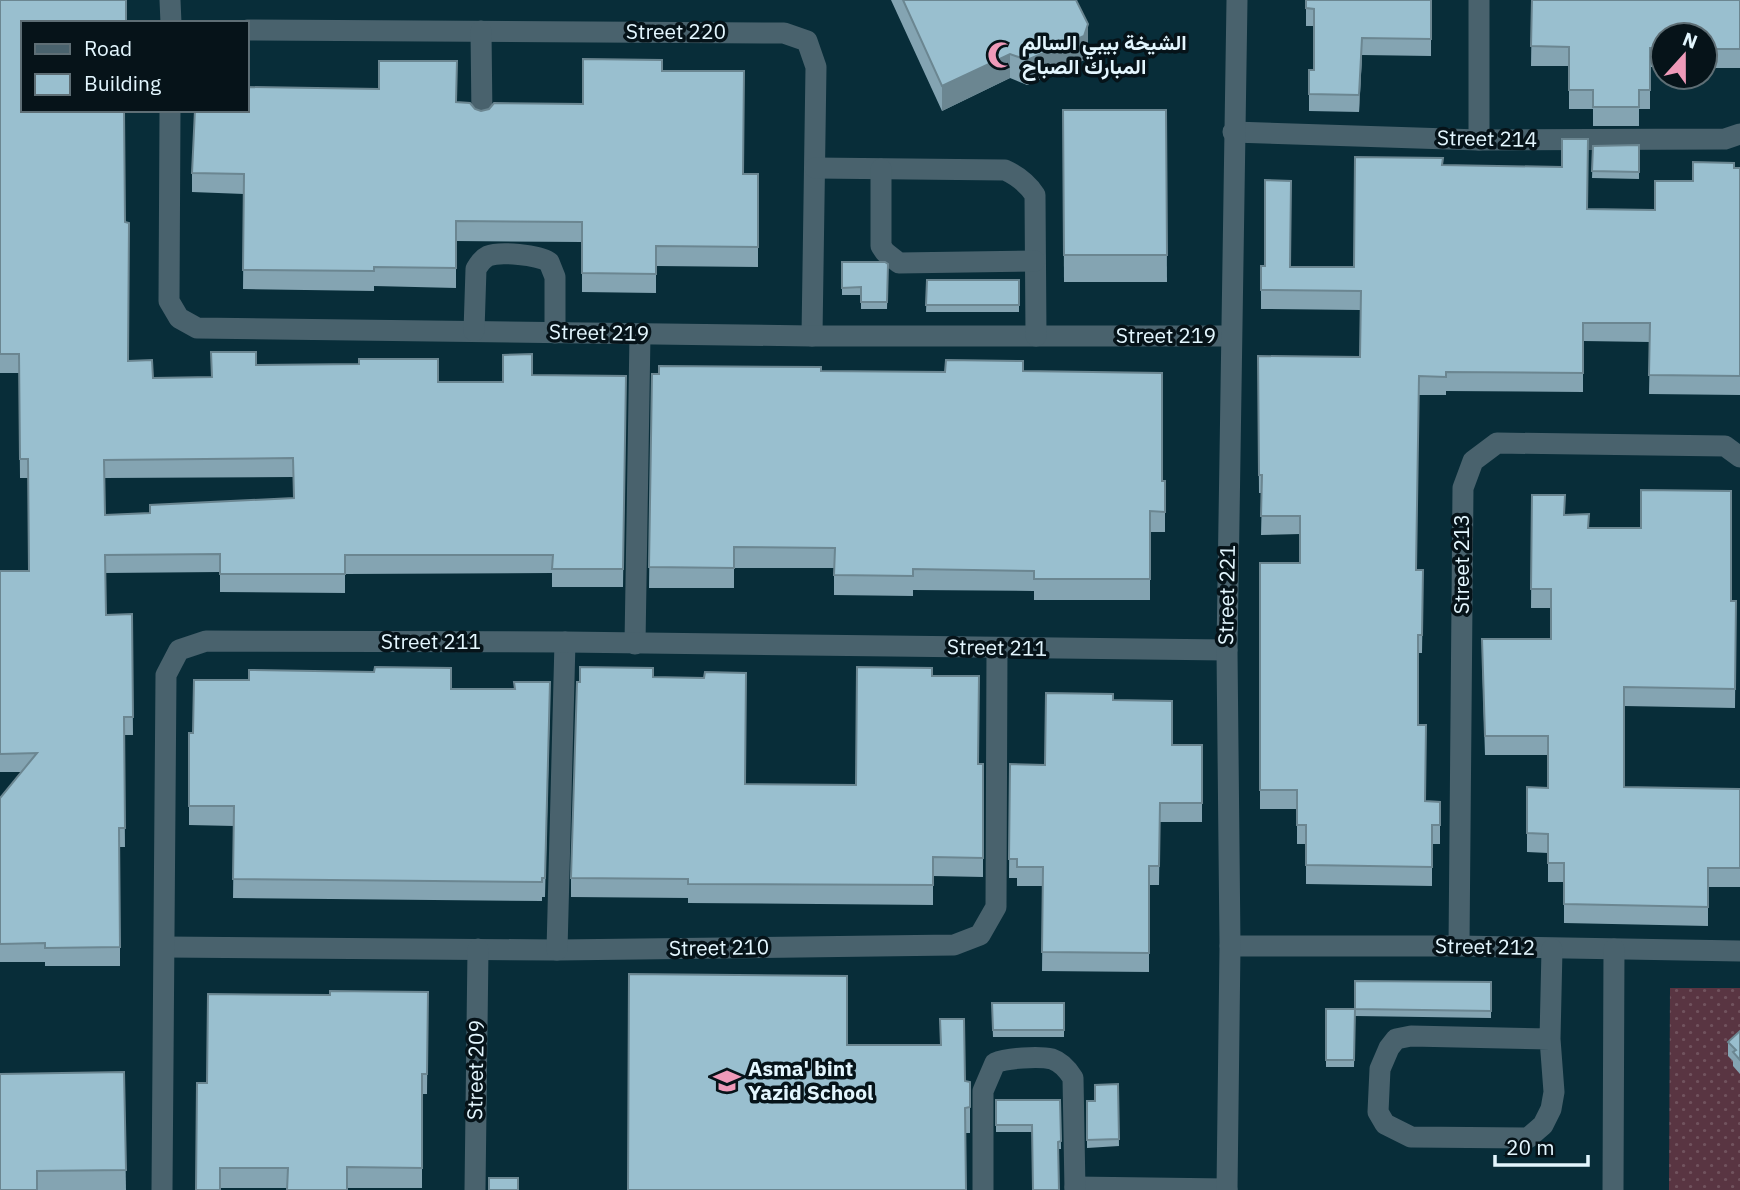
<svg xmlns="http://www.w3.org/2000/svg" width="1740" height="1190" viewBox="0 0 1740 1190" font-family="'IBM Plex Sans',Vazirmatn,sans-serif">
<defs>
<pattern id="grass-dots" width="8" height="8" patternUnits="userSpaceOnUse" patternTransform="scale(1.75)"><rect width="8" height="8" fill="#593542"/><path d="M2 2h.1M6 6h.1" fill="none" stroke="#71535e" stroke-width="1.8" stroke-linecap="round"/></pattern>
</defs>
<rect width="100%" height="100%" fill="#082d39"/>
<path fill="url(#grass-dots)" d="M1670 988H1740V1190H1669Z"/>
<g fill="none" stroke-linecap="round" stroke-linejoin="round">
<g stroke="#49626d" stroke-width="21">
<path d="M170 0 171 23"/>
<path d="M247 30 784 33 807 41 816 67 812 336"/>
<path d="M481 31 482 118"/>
<path d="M170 110 169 301 179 318 197 328 812 336H1231"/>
<path d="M1233 132 1479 140 1725 139 1740 134"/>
<path d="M1479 140V0"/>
<path d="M815 168 1005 170C1018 176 1027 183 1035 195L1036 336"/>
<path d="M881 169V246L885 252 899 263 1035 261"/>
<path d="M474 331 476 269C479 264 482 259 488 256 500 251 538 255 549 262L555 277V333"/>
<path d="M635 644 640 334"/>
<path d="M1230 946H1459L1740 951"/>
<path d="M1459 946 1463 488 1473 461 1497 443 1725 446 1740 457"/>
<path d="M165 947 557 950 954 945 980 935 996 907 997 648"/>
<path d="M557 950 565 642"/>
<path d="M1550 1039 1411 1036 1396 1039 1389 1048 1380 1069 1378 1112 1385 1124 1411 1137 1528 1138 1543 1125 1551 1109 1554 1092 1550 1039 1552 949"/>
<path d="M1075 1187 1227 1189"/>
<path d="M162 1190 166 675 179 650 206 641 565 642 1227 650"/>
<path d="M475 1190 478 949"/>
<path d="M983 1190V1091L995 1063C1006 1058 1039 1056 1052 1059 1061 1062 1068 1070 1073 1078L1075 1190"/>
<path d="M1227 1190 1230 946 1227 650 1237 0"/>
<path d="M1613 1190 1614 949"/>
</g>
</g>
<g fill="#84a4b2" fill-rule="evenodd">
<path d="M0 0 23 23 125 222 128 361 153 378 212 377 256 365 438 382H503L532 375 626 376 623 587H552V573L345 574V593L220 592V572L105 573 106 615 132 614 133 735H124L125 847H120V966H45V962H0V798L22 772H0V571H29L28 478H20L19 373H0ZM293 477 294 498 150 513 105 515 104 478Z"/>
<path d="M891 0H1076L1088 49 1084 60 1027 85 1010 78 942 111Z"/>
<path d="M1306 0H1431V56L1362 55 1359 112 1309 111V70H1314V26H1306Z"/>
<path d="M1532 0H1740V68H1705V35H1663V67H1650V109H1639V126H1593V109H1569V66H1531Z"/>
<path d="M662 71 743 174H758V267L656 266V293L582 292V242L456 241V288L374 286V291L243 289 244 194 192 192V173L457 102 481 111 583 104Z"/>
<path d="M1063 110H1166L1167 282H1064Z"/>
<path d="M1639 145V179L1592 178 1593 146Z"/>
<path d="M1442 165 1587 209 1655 210 1693 181 1734 168H1740V395L1649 394 1650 342 1583 341V392L1446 391V395H1419L1416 570 1423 588 1422 653H1418V725L1426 801 1440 802V844H1432V886L1306 884V844H1297V809H1260V563H1300V534L1261 535 1262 493H1259L1258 356 1360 357 1361 310 1261 309V266L1354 267Z"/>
<path d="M842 262 888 264 887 309H861V295H842Z"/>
<path d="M927 280H1019V312H926Z"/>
<path d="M821 371 945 372 1023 371 1162 481H1165V532H1150V600H1034V591L913 590V596L834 595V568H734V588H649L652 374Z"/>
<path d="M1532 495 1589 528 1731 601H1736L1735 708 1624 706V787L1740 789V887H1708V926L1564 923V882H1548V853L1527 852V787L1548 788V755H1485L1482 658 1551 639V608H1531Z"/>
<path d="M932 676 979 764H983V877L933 876V905L688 903V898L571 897V878L653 677 745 784 856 785Z"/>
<path d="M451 689 550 702 545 897H542V901L233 898 234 826 189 825V733Z"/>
<path d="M1113 700 1172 745H1202V822H1160L1159 885H1149V972L1042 971 1043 886H1017V878H1009L1010 764 1045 765Z"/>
<path d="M1491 982V1018L1355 1016 1354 1067H1326V1009H1355Z"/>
<path d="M428 992 427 1094H422V1188H220L207 1083 330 995Z"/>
<path d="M992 1003H1064V1037H993Z"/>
<path d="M1740 1031V1074L1733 1066V1061L1728 1056V1042Z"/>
<path d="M847 1045 965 1081 970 1082V1133H965Z"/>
<path d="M124 1072 126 1190H0Z"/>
<path d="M1118 1084 1119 1146 1087 1148V1101H1095Z"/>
<path d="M996 1100H1060L1061 1149H1058L1032 1132H996Z"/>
</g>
<g fill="#6b8691">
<path d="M1088 24V49L1084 60 1027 85V60Z"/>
<path d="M1362 38V55L1359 112V95Z"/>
<path d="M1010 54V78L942 111V86Z"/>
</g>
<g fill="#99bfcf" stroke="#6b8691" stroke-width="2" fill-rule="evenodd">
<path d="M0 0H126V23H23V110H124L125 222 129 223 128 361 152 360 153 378 212 377 211 352H256V365L359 364V359H438V382H503V355L532 354V375L626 376 623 569H552L553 555H345V574H220V554L105 555 106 615 132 614 133 717H124L125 828H119L120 947 45 948V943L0 944V798L37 753 0 754V571H29L28 459H20L19 354H0ZM293 458 294 498 150 505V513L105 515 104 460Z"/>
<path d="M903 0H1076L1088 24 1084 36 1027 60 1010 54 942 86Z"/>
<path d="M1306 0H1431V39L1362 38 1359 95 1309 94V70H1314V9L1306 8Z"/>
<path d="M1532 0H1740V49H1705V35H1663V48H1650V90H1639V107H1593V90H1569V47L1531 46Z"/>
<path d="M583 59 662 60V71H744L743 174H758V247L656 246V274L582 273V222L456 221V268L374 267V271L243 270 244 174 192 173 195 110H247V87L379 89V61H457L456 102 470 103 475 109 481 111 489 109 494 103 583 104Z"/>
<path d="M1063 110H1166L1167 255H1064Z"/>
<path d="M1562 139H1588L1587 209 1655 210V181H1693V162L1734 163V168H1740V376L1649 375 1650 323H1583V373L1446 372V377L1419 376 1416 570H1423L1422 635H1418V725H1426L1425 801 1440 802V825H1432V867L1306 865V825H1297V790H1260V563H1300V516H1261L1262 475H1259L1258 356 1360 357 1361 291 1261 290V266H1265V180L1291 181 1290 267H1354L1355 157 1443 158 1442 165 1562 167Z"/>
<path d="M1639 145V172L1592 171 1593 146Z"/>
<path d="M842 262H885L888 264 887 302H861V287L842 288Z"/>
<path d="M927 280H1019V305H926Z"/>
<path d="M946 360 1023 361V371L1162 373V481H1165V512L1150 511V579H1034V571L913 569V576L834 575 835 548 734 547V568L649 567 652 374H659V366L821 367V371L945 372Z"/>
<path d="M1641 490 1731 491V601H1736L1735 689 1624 687V787L1740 789V868H1708V907L1564 904V863H1548V834L1527 833V787L1548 788V736H1485L1482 639H1551V589H1531L1532 495H1565L1564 515 1589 514 1588 528H1641Z"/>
<path d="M375 667 451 668V689H515L514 682H550L545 878H542V882L233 879 234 806H189V733H193L194 680H249V670L374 672Z"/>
<path d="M580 667 653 668V677L704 678 705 672 746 673 745 784 856 785 857 667 932 668V676H979L978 764H983V858L933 857V885L688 884V879L571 878 577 682H580Z"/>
<path d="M1046 693 1113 694V700L1172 701V745H1202V803H1160L1159 866H1149V953L1042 952 1043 867H1017V859H1009L1010 764 1045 765Z"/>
<path d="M629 974 847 976V1045H941L940 1019H964L965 1081 970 1082V1107L965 1108 966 1190H628Z"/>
<path d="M1355 981 1491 982V1011L1355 1009Z"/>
<path d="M330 991 428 992 427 1074H422V1168L347 1167V1190H287L288 1168H220V1190H196L197 1083H207L208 994 330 995Z"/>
<path d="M992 1003H1064V1030H993Z"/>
<path d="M1326 1009H1355L1354 1060H1326Z"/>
<path d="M1740 1031V1060L1733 1052 1736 1050 1728 1042Z"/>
<path d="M124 1072 126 1170 37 1171V1190H0V1074Z"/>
<path d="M1118 1084 1119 1139 1087 1140V1101H1095V1085Z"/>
<path d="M996 1100H1060L1061 1141 1058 1142 1059 1190H1033L1032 1125H996Z"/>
<rect x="489" y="1178" width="29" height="12"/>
</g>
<defs>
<symbol id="mosque-bare" viewBox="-9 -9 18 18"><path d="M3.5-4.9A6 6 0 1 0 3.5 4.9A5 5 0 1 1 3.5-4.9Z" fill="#ef9ab9" stroke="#061319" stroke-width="2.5" paint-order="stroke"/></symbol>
<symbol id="school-bare" viewBox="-9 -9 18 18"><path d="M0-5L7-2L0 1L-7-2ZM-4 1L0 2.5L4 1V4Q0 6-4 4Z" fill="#ef9ab9" stroke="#061319" stroke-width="2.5" paint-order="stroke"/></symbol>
</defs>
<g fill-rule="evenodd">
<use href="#mosque-bare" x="982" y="36" width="38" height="38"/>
<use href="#school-bare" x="708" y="1062" width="38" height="38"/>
</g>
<g text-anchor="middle" stroke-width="7" stroke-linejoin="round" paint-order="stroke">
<g font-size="21" fill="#e3f6fe" stroke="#061319">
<text x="676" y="39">Street 220</text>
<text transform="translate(1487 139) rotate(1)" y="7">Street 214</text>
<text transform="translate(599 333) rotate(1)" y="7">Street 219</text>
<text x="1166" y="343">Street 219</text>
<text transform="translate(1462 564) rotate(-90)" y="7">Street 213</text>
<text transform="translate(1227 595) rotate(-89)" y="7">Street 221</text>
<text x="431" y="649">Street 211</text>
<text transform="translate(997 648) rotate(1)" y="7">Street 211</text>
<text transform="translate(1485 947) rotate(1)" y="7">Street 212</text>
<text transform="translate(719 948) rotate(-1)" y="7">Street 210</text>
<text transform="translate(476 1070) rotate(-89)" y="7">Street 209</text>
</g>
<g font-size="21" font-weight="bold" fill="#e3f6fe" stroke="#061319" text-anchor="start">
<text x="1022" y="50">الشيخة بيبي السالم<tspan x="1022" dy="24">المبارك الصباح</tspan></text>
<text x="748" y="1076">Asma' bint<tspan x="748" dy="24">Yazid School</tspan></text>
</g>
</g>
<rect x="21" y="21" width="228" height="91" fill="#061319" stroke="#5e6e75" stroke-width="2"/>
<rect x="35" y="44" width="35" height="10" fill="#49626d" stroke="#5e6e75" stroke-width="2"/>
<text x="84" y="56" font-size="21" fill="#e3f6fe">Road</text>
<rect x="35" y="74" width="35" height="21" fill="#99bfcf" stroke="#5e6e75" stroke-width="2"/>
<text x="84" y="91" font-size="21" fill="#e3f6fe">Building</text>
<g transform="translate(1684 56) rotate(21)"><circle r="33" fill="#061319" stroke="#5e6e75" stroke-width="2"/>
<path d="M0-5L12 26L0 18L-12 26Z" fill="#ef9ab9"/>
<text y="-10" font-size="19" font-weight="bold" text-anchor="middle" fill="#e3f6fe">N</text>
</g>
<path d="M1495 1155v10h93v-10" fill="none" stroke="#e3f6fe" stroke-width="3.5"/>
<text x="1506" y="1155" font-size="21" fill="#e3f6fe" stroke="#061319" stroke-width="5" paint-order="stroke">20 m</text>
</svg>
